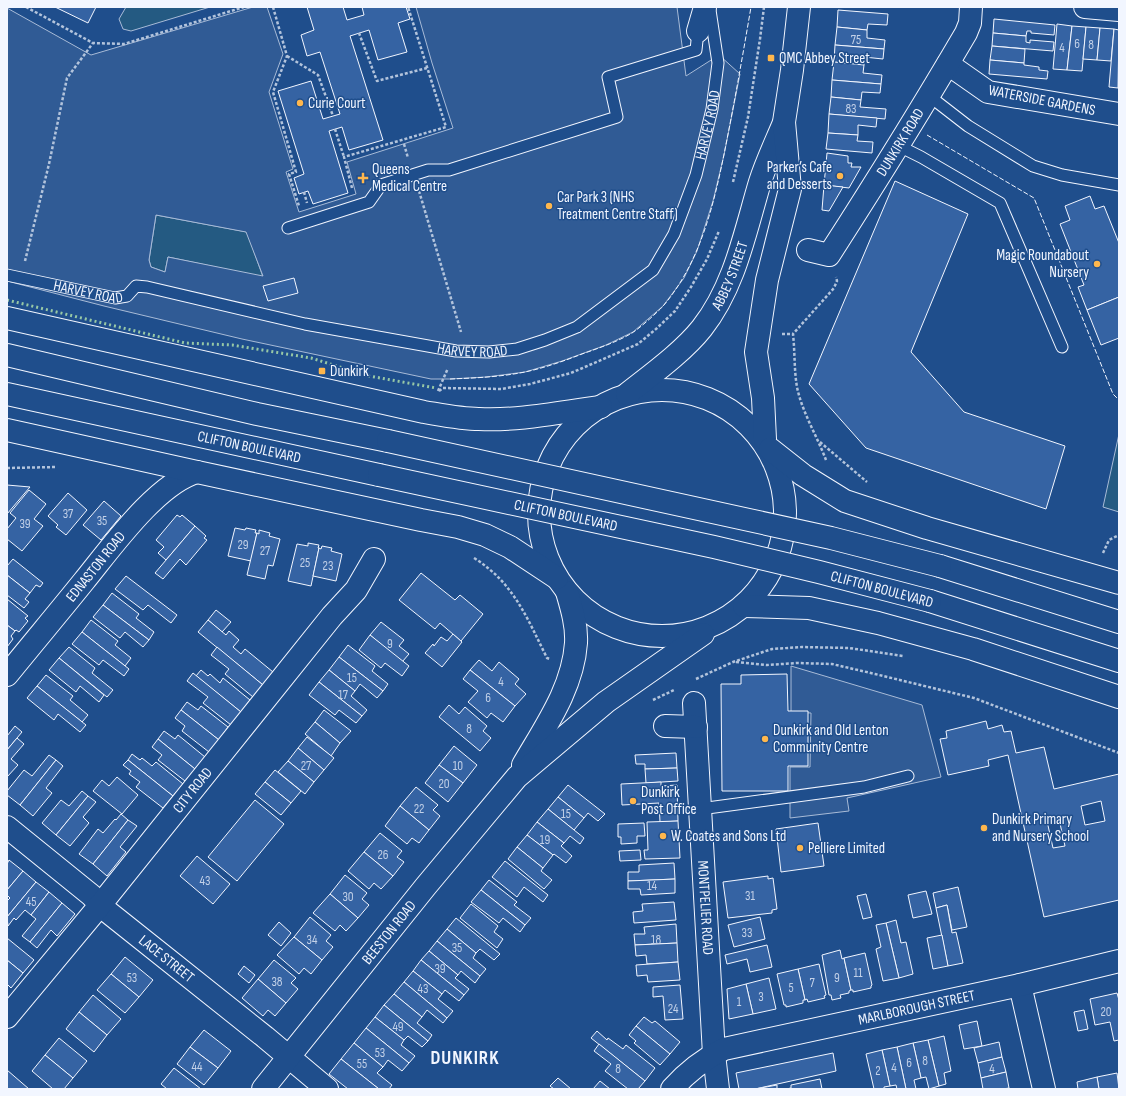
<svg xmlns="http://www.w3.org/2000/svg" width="1126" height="1096" viewBox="0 0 1126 1096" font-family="'Sofia Sans Condensed',sans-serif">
<rect width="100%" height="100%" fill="#1f4e8c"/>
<g fill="#245a82" stroke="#a8bbd7">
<path d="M126 7H210L131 31 123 29 119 19Z"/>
<path d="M156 215 247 232 263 277 168 257 165 272 151 267 149 260Z"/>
<path d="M1119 434V512L1103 507Z"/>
</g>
<g fill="#305b95" stroke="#a8bbd7" fill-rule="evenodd">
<path d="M253 7H267L283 54 269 92 293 169 286 172 299 212 356 194 347 162 453 128 432 63 416 7H677L686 76 719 55 740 74 724 155 713 201 697 251 684 278 663 306 633 332 606 345 562 361 525 372 486 377 450 379H431L242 339 104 306 7 281V8L91 55ZM156 215 246 232 263 276 168 257 165 272 151 267 149 260Z"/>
<path d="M791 666 922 705 941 777 847 798 849 811 790 818V767H810L811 713 791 712Z"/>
</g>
<g fill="#3563a3" stroke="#f2f6ff" fill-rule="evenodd">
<path d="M55 7H96L88 23Z"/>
<path d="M307 7H343L347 20 364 15 362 7H406L410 19 398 23 407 52 378 60 369 30 350 36 383 140 349 150 342 127 329 131 348 193 313 204 308 191 299 194 294 178 304 174 278 91 311 81 323 119 340 114 320 52 307 56 301 35 314 30Z"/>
<path d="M838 10 888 14 887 25 868 24 867 30 837 27Z"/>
<path d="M994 19 1055 25 1054 35 1031 33V31H1027L1026 36 993 33Z"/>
<path d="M1057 24 1072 26 1067 70 1053 69Z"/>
<path d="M1072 26 1086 27 1082 71 1067 70Z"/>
<path d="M837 27 867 30V38L885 40 884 49 835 45Z"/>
<path d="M1086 27 1100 28 1097 60 1083 59Z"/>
<path d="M1100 28 1114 29 1111 61 1097 60Z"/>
<path d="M1114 29 1119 30 1118 88 1109 87Z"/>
<path d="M993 33 1026 36V42L1030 43V40L1054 42 1053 51 992 46Z"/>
<path d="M835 45 884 49 883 59 864 57V65L834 62Z"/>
<path d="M992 46 1025 49 1024 63 990 60Z"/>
<path d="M990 60 1024 63V65L1039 67V70L1048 71 1047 79 989 74Z"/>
<path d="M834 62 864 65 863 73 882 75 881 84 832 80Z"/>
<path d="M832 80 881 84 880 93 862 92 861 100 831 97Z"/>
<path d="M831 97 861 100 860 107 886 109 885 119 829 114Z"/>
<path d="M829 114 877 118 876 127 858 125V135L828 133Z"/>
<path d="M828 133 858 135 857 141 873 142 872 153 826 149Z"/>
<path d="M827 153 848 156V163H852L851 167H861L849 188 824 185Z"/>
<path d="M895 181 968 214 911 352 964 412 1065 446 1046 509 866 448 809 384Z"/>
<path d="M824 185 843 187 829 211 822 210Z"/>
<path d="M1090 196 1095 209 1104 206 1119 243V297L1087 310 1078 287 1084 285 1060 224 1070 220 1065 206Z"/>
<path d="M294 278 298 293 268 301 263 286Z"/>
<path d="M1119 297V338L1101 345 1087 310Z"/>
<path d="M7 485 30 487 7 514Z"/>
<path d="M29 490 46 504 34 519 43 526 22 551 7 539V529L16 518 10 513Z"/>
<path d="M68 493 87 510 66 535 56 527 58 525 48 516Z"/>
<path d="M104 501 121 516 101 540 83 525Z"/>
<path d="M177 515 180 517 182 515 195 526 166 560 158 553 164 547 156 540Z"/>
<path d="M195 526 206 536 204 538 207 540 186 565 180 559 163 579 155 573Z"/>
<path d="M235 528 245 530 246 528 256 530 255 533H257L251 561 228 556Z"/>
<path d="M259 530 270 533 269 536 280 539 273 566 268 565 265 579 247 575 257 533 259 534Z"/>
<path d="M308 543 319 545 318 548H319L311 586 288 581 297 544 308 546Z"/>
<path d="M322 546 332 548 331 551 342 554 336 581 313 576 319 548 321 549Z"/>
<path d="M13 559 43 583 40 587 36 585 30 593 7 575V566Z"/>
<path d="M421 573 455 600 460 595 483 614 461 641 440 623 435 629 399 600Z"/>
<path d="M7 575 30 593 25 599 29 602 24 608 7 595Z"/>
<path d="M126 576 177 615 171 623 148 605 143 610 115 589Z"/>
<path d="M112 593 139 614 136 618 154 632 149 640 103 605Z"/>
<path d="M7 599 28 616 25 618 28 621 19 632 16 630 15 631 7 625Z"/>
<path d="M103 605 149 640 143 647 125 632 120 638 93 617Z"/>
<path d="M216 610 231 622 222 632 208 620Z"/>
<path d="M91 620 118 641 115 645 131 658 125 666 82 632Z"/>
<path d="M208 620 226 635 229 631 239 640 233 647 241 654 245 649 273 672 263 685 198 632Z"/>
<path d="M381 622 404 640 399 646 409 654 402 662 370 635Z"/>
<path d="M7 625 15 631 11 636 13 639 7 647Z"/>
<path d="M82 632 129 669 124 676 103 660 99 665 72 644Z"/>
<path d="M453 634 462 642 442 667 425 653 433 644 434 646 441 637 447 641Z"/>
<path d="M370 635 409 666 402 676 385 663 381 668 359 650Z"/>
<path d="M348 645 375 666 372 671 388 684 383 691 339 657Z"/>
<path d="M69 647 95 668 92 673 113 690 107 697 59 658Z"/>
<path d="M217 647 263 685 253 697 225 674 229 669 211 655Z"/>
<path d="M339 657 383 691 377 698 360 684 355 691 329 670Z"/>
<path d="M59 658 104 695 99 702 80 686 76 692 49 670Z"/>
<path d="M479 660 492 671 499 662 519 679 515 684 526 694 515 706 470 670Z"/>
<path d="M201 670 208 676 210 674 220 683 223 678 250 700 241 712 196 676Z"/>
<path d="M329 670 355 691 351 696 367 710 362 716 319 682Z"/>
<path d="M470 670 515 706 503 722 491 713 487 718 468 702 478 691 463 679Z"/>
<path d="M193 673 241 712 231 725 203 703 208 697 187 681Z"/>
<path d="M787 674 788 711H808V766H788V791H722L721 684H741V675Z"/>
<path d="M46 675 73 696 70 700 88 715 82 722 37 686Z"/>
<path d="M319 682 362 716 356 723 339 710 335 715 309 695Z"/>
<path d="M37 686 86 725 80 732 58 714 54 720 27 698Z"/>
<path d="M187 702 198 710 201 706 228 727 219 740 181 710Z"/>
<path d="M449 705 459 714 465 707 487 726 483 731 491 738 480 751 439 717Z"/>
<path d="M181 710 219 740 209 752 182 731 185 726 175 718Z"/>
<path d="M324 710 351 731 340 743 315 722Z"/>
<path d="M986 721 988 729 1002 725 1004 732 1011 731 1016 753 1044 747 1054 789 1119 774V900L1044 917 1008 755 988 760 989 766 948 775 940 739 947 738 946 731ZM1101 801 1105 821 1085 825 1081 806ZM1059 819 1065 846 1053 848 1047 821Z"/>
<path d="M315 722 340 743 331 756 305 734Z"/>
<path d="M15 726 22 732 7 750V736Z"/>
<path d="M164 731 175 739 178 735 205 757 195 769 158 739Z"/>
<path d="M307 737 334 758 324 770 298 748Z"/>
<path d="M17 738 24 744 11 759 18 765 7 777V750Z"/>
<path d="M158 739 195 769 185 781 158 760 162 755 152 747Z"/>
<path d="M454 746 477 765 463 783 439 765Z"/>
<path d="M298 748 324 770 314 782 288 761Z"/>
<path d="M676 753 677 768 645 769V764H636L635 755Z"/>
<path d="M132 754 140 760 142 758 152 766 156 762 183 784 173 796 128 760Z"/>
<path d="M49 755 56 760 20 805 7 795V791L24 770 32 776Z"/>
<path d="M56 760 63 766 46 788 52 793 33 816 20 805Z"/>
<path d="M128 760 173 796 163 808 136 787 140 782 129 774 131 771 123 765Z"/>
<path d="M288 761 314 782 305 794 278 772Z"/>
<path d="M439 765 463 783 448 802 425 783Z"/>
<path d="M677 768 678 781 646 783 645 769Z"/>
<path d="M275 770 301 791 291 803 265 782Z"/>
<path d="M117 777 138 795 122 814 93 791 102 780 109 786Z"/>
<path d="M265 782 291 803 281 815 255 794Z"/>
<path d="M661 782V786L677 785 678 821 660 822 659 803 622 805 621 784Z"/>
<path d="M568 785 605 814 598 821 588 813 584 818 558 797Z"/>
<path d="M416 787 438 805 433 810 440 816 429 830 400 806Z"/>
<path d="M82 791 88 796 56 835 42 823 61 800 69 806Z"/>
<path d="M88 796 96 802 83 817 89 823 70 846 56 835Z"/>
<path d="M558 797 584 818 574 830 548 809Z"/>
<path d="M255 800 284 824 237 881 208 857Z"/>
<path d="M400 806 429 830 419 843 412 838 407 844 385 826Z"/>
<path d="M548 809 584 838 580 844 570 836 564 843 537 822Z"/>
<path d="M121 814 128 820 93 864 79 854 98 829 103 833 115 819 116 820Z"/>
<path d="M128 820 137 826 120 847 126 852 107 876 93 864Z"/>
<path d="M678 821 680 858 645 859 644 850H648L647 822Z"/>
<path d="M537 822 564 843 561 846 572 856 566 863 554 854 553 855 527 835Z"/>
<path d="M644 823 645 836H637V843L621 844V837H618V824Z"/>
<path d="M818 823 824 866 781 872 776 829Z"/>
<path d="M380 833 402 851 397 857 404 862 393 876 364 852Z"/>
<path d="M527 835 553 855 543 868 517 847Z"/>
<path d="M517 847 543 868 541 871 552 880 544 889 508 859Z"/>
<path d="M640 850 641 860 620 861 619 851Z"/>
<path d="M364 852 393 876 381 889 374 883 369 889 348 871Z"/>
<path d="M197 856 230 884 213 904 180 876Z"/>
<path d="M9 860 23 871 7 890V864Z"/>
<path d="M505 861 548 895 543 902 524 887 517 897 492 877Z"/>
<path d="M674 863 675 879 628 881V872H639V865Z"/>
<path d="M23 871 36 882 7 917V901L10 898 7 895V890Z"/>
<path d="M345 875 367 893 362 899 369 905 358 918 330 894Z"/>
<path d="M768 876V879L773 878 777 909 772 910V913L728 918 723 882Z"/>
<path d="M675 879V893L641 895 640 889H628V881Z"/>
<path d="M489 880 517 902 514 905 531 918 525 925 481 890Z"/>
<path d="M36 882 49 892 31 915 25 910 16 920 14 918 8 926 7 917Z"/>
<path d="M958 887 967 927 952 930 947 905 936 908 933 893Z"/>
<path d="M481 890 525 925 520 932 503 918 499 923 471 902Z"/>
<path d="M926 891 932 914 913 918 908 895Z"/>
<path d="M49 892 62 903 30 942 22 936 36 919 31 915Z"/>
<path d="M330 894 358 918 346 931 340 925 335 931 313 913Z"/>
<path d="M866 894 872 917 863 919 857 896Z"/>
<path d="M674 902 676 920 634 923 633 912 643 911 642 904Z"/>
<path d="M62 903 75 914 57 936 51 930 37 948 30 942Z"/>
<path d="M471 904 498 926 494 932 503 939 497 948 460 918Z"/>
<path d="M947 905 952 933 956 932 963 963 948 966 936 908Z"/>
<path d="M310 917 331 935 326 941 333 947 322 960 294 937Z"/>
<path d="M760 917 765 939 734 947 728 925Z"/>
<path d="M456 918 500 954 494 960 480 949 476 953 447 929Z"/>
<path d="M896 920 901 943 906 942 913 974 899 978 886 923Z"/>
<path d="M279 922 291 933 281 946 268 935Z"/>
<path d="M886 923 899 978 883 981 876 949 881 947 876 925Z"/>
<path d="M676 924 677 943 635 945 634 934H645L644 927Z"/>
<path d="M447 929 476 953 473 958 486 969 480 976 437 941Z"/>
<path d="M942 935 948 966 933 969 927 938Z"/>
<path d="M294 937 322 960 311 974 304 968 299 974 277 955Z"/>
<path d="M7 938 34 960 23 973 7 960Z"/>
<path d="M437 941 480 976 475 983 461 971 458 975 429 951Z"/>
<path d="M677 943 678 962 647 964 646 955 636 956 635 945Z"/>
<path d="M767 945 772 967 750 972 747 959 727 964 725 955Z"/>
<path d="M840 950 842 959 844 958 851 990 849 991V993L840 995 841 998 832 1000 831 995H829L822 955Z"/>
<path d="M429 951 458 975 455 978 469 989 464 995 421 960Z"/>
<path d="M865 953 872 985 871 986V988L853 992V990H851L844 958Z"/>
<path d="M125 957 153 980 139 997 111 974Z"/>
<path d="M7 960 23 973 11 988 7 984Z"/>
<path d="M274 960 296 978 291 983 298 989 286 1003 258 979Z"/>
<path d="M421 960 464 995 459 1001 445 990 442 994 413 971Z"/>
<path d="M678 962 680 980 648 982 647 975 637 976 636 965Z"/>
<path d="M819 964 826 995 824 996 825 998 808 1002 807 999 805 1000 798 969Z"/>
<path d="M244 966 255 975 249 983 238 974Z"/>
<path d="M798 969 805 1000H803V1003L786 1007V1005H784L777 974Z"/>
<path d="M413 971 442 994 438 999 453 1011 447 1018 404 982Z"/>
<path d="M111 974 139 997 125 1013 97 990Z"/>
<path d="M769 978 776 1009 753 1014 746 984Z"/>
<path d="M258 979 286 1003 275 1016 268 1010 263 1016 242 998Z"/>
<path d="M404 982 447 1018 443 1023 427 1010 422 1017 394 994Z"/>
<path d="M746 984 753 1014 729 1019 727 989Z"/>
<path d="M680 985 683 1019 665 1020 663 996 653 997V987Z"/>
<path d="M1117 993 1119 1000V1040L1114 1041 1110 1022 1095 1025 1090 999Z"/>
<path d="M394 994 422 1017 417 1023 432 1035 428 1041 384 1005Z"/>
<path d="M93 995 121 1019 107 1035 79 1012Z"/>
<path d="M384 1005 428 1041 422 1047 408 1036 404 1040 375 1017Z"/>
<path d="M1084 1010 1088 1029 1078 1031 1074 1012Z"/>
<path d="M79 1012 107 1035 94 1052 66 1029Z"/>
<path d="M375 1017 404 1040 401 1045 415 1056 409 1063 366 1028Z"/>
<path d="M644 1017 652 1023 655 1021 680 1042 670 1054 636 1026Z"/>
<path d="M977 1021 982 1046 964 1049 959 1025Z"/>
<path d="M636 1026 670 1054 660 1065 634 1043 636 1041 629 1035Z"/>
<path d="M366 1028 409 1063 402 1071 388 1060 383 1067 354 1043Z"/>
<path d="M204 1030 231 1051 218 1068 190 1047Z"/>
<path d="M597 1031 607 1040 608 1038 623 1049 626 1045 655 1068 645 1081 591 1038Z"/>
<path d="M944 1036 951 1071 944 1073 946 1084 939 1086 928 1040Z"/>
<path d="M59 1038 87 1061 73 1078 45 1055Z"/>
<path d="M928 1040 939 1086 929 1089 926 1077 921 1078 913 1043Z"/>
<path d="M999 1042 1002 1057 978 1063 974 1048Z"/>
<path d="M354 1043 383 1067 377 1073 392 1085 389 1089H379L341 1059Z"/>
<path d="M913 1043 921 1078 914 1080 916 1089H906L897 1047Z"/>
<path d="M599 1044 645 1081 638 1089H628L605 1071 611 1064 594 1051Z"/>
<path d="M190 1047 218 1068 204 1085 177 1064Z"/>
<path d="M897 1047 906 1089H897L896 1085 890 1086 882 1050Z"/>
<path d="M882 1050 890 1086 884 1087V1089H874L866 1054Z"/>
<path d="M833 1053 836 1071 755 1089H739L736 1073Z"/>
<path d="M45 1055 73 1078 64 1089H53L32 1071Z"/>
<path d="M1002 1057 1006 1072 981 1078 978 1063Z"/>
<path d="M341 1059 379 1089H348L329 1074Z"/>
<path d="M174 1068 201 1089H167L161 1084Z"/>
<path d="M7 1070 29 1089H7Z"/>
<path d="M1006 1072 1009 1088 1003 1089H983L981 1078Z"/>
<path d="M1117 1073 1119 1089H1099L1097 1077Z"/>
<path d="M1097 1077 1099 1089H1078L1077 1082Z"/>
<path d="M558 1078 571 1089H554L550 1086Z"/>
<path d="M820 1079 822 1089H786L791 1088V1085Z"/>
<path d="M600 1081 610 1089H593Z"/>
<path d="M777 1085V1089H755Z"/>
</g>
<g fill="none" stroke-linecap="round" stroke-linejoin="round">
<defs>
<g id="lane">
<path d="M928 95 968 126 1033 166 1062 175 1119 185"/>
<path d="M899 146 921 157 1000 203 1062 347"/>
<path d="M288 228 369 202 381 185 428 170H449L617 117 608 77 696 50 698 31"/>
<path id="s1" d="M7 275 115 298 127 296 136 286 147 287 305 324 456 351 489 352 517 349 545 340 577 327 653 270 674 234 696 175 712 109 718 63 710 10"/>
<path d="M700 809 864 787 908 776"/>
</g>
<g id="street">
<path d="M1085 7 1119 10"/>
<path d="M698 31 705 7"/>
<path d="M948 64 988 92 1119 114"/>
<path id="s2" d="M808 250 829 255C876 182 922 108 966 33L970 23 971 7"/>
<path id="s3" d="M7 675C33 643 59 612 84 581 111 548 156 484 197 472"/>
<path id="s4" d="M694 703 714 1054 718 1089"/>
<path d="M665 726 696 727"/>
<path id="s5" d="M7 827 91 895 108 912 265 1037 327 1089"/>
<path d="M1020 985 1044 1089"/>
<path id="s6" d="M7 1017 101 904 332 616 356 590 374 559"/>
<path id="s7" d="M672 1089C687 1072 704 1059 724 1049L1020 985 1119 961"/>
</g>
<g id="primary">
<circle cx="662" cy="513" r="123"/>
<path id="s8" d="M627 394C651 375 683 352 702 328 735 286 745 232 760 182 766 163 775 144 783 125"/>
<path d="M765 439 763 398 756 352 767 280 790 189 784 122 792 70 799 7"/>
<path d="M523 765C545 727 573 688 576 643 577 626 572 609 567 592"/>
<path id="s9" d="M263 1089 426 886 517 777 606 702 703 634"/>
</g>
<g id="highway">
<path d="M7 318 424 412C442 415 461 419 479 419 519 421 561 412 601 407"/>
<path d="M7 355 257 414 388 441"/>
<path id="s10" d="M7 394 379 475"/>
<path d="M7 430 197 472 421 520 458 527 485 535 510 547 557 578"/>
<path d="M770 449 803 475 845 501 927 528 1119 583"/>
<path d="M940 566 1119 622"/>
<path d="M930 601 1119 661"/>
<path d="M744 606 809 608 878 623 973 649 1119 697"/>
</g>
</defs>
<use href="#lane" stroke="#f2f6ff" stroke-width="13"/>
<use href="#street" stroke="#f2f6ff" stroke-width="24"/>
<use href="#primary" stroke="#f2f6ff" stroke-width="24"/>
<use href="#highway" stroke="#f2f6ff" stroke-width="24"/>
<g stroke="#b3c4dc" stroke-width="2.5" stroke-dasharray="3 2" stroke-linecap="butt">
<path d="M26 7 93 43 124 44 244 7"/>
<path d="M273 7 287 56 273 92 296 172 289 174 299 206"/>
<path d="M359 33 377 81 427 68"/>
<path d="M287 56 318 75 333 116"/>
<path d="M335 129 344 157"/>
<path d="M404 144 408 158"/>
<path d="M733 182 748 117 760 39 764 7"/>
<path d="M352 188 344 157 446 127 408 7"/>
<path d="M419 191 461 332"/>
<path d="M304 192 307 203"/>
<path d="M25 261 49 164 67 78 93 43"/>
<path d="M782 334H793"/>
<path d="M438 391 448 368"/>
<path d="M439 391 443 388 501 389 530 384 571 373 638 344 656 329 675 311 691 287 707 259 719 231"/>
<path d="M820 442 867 482"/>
<path d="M826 460C817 436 802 412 797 387 794 370 795 352 793 334L834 288 837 281 836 277"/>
<path d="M7 468 57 467"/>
<path d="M1103 553 1109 540 1119 535"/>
<path d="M474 558C514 583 527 618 547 658L550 659"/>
<path d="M736 662 767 665 797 663 832 664 875 674 974 698 1119 753"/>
<path d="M696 679 733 662 772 649 802 647 849 648 903 656"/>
<path d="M653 700 674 690"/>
</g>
<use href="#lane" stroke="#1f4e8c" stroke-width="11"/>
<use href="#street" stroke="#1f4e8c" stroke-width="22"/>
<use href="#primary" stroke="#1f4e8c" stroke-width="22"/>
<use href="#highway" stroke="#1f4e8c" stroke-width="22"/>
<defs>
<g id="highway-bridge">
<path d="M388 441 831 538 940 566"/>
<path id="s11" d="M379 475 714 547 819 572 930 601"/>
</g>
</defs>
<use href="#highway-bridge" stroke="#f2f6ff" stroke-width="24" stroke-linecap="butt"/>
<use href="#highway-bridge" stroke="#1f4e8c" stroke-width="22"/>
<path stroke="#97c8a6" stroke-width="3" stroke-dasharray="2 3" stroke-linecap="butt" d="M7 300 185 343 232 345 311 358 369 376 436 388"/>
<g stroke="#f2f6ff" stroke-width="1" stroke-dasharray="5 2" stroke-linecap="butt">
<path d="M927 135 1034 198 1113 394 1119 400"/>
<path d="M450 379C475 378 500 377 525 372 544 368 564 361 582 354 599 348 617 342 632 333 640 328 658 312 664 305 705 256 717 190 729 129 737 88 744 48 751 7"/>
</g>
</g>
<g fill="#ffb74d" stroke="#1f4e8c" stroke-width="1.5">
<rect x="767" y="54" width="8" height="8" rx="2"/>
<circle cx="300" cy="103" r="4"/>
<circle cx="840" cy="176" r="4"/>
<path d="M361 172h4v4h4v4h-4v4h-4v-4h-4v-4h4z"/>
<circle cx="549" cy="206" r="4"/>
<circle cx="1097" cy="264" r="4"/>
<rect x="318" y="367" width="8" height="8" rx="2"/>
<circle cx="765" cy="739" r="4"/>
<circle cx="633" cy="801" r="4"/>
<circle cx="984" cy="828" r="4"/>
<circle cx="663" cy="836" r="4"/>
<circle cx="800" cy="848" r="4"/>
</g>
<g text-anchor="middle" stroke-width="3" stroke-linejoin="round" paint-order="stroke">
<g font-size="13" fill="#c3d1e8">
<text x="856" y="44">75</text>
<text x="1077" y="48">6</text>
<text x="1091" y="49">8</text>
<text x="1062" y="52">4</text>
<text x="851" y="113">83</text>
<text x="68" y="518">37</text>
<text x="102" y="525">35</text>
<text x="25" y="528">39</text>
<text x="243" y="549">29</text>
<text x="265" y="555">27</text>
<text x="305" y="567">25</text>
<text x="328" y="570">23</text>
<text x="390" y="648">9</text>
<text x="352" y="682">15</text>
<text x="501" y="686">4</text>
<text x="343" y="699">17</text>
<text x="488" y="702">6</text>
<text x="469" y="733">8</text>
<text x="306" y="770">27</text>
<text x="458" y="770">10</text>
<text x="444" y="788">20</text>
<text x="419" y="813">22</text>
<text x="566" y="818">15</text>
<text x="545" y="844">19</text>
<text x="383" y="859">26</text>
<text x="205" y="885">43</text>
<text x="652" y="890">14</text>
<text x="750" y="900">31</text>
<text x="348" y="901">30</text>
<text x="31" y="906">45</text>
<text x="747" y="937">33</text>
<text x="312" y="944">34</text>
<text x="656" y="944">18</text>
<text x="457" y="952">35</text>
<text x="440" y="973">39</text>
<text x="858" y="977">11</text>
<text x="132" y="982">53</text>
<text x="837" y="982">9</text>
<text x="277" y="986">38</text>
<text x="812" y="987">7</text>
<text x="791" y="992">5</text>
<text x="423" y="993">43</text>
<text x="761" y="1001">3</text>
<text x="739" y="1006">1</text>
<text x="673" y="1013">24</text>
<text x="1106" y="1016">20</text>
<text x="398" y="1031">49</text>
<text x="380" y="1057">53</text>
<text x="925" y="1065">8</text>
<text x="909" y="1067">6</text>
<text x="362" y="1068">55</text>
<text x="197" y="1071">44</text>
<text x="894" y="1072">4</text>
<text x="618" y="1073">8</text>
<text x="992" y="1073">4</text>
<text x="878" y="1075">2</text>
</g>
<g font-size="15" fill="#f2f6ff" stroke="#1f4e8c" text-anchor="start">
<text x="779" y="63">QMC Abbey Street</text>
<text x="308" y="108">Curie Court</text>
<text x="832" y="172" text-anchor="end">Parker’s Cafe<tspan x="832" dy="17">and Desserts</tspan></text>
<text x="372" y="174">Queens<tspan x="372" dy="17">Medical Centre</tspan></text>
<text x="557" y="202">Car Park 3 (NHS<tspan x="557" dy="17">Treatment Centre Staff)</tspan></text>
<text x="1089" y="260" text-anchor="end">Magic Roundabout<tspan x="1089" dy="17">Nursery</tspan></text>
<text x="330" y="376">Dunkirk</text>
<text x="773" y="735">Dunkirk and Old Lenton<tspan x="773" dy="17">Community Centre</tspan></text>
<text x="641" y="797">Dunkirk<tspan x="641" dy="17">Post Office</tspan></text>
<text x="992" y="824">Dunkirk Primary<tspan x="992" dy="17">and Nursery School</tspan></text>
<text x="671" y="841">W. Coates and Sons Ltd</text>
<text x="808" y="853">Pelliere Limited</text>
</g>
<g font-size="15" fill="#f2f6ff" stroke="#1f4e8c">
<text transform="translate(1042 100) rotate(11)" y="5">WATERSIDE GARDENS</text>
<text dy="5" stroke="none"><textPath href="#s1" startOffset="839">HARVEY ROAD</textPath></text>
<text dy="5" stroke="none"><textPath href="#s2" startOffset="155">DUNKIRK ROAD</textPath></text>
<text dy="5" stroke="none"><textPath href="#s8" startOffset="160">ABBEY STREET</textPath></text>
<text dy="5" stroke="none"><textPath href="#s1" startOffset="83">HARVEY ROAD</textPath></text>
<text dy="5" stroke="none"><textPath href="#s1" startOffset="479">HARVEY ROAD</textPath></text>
<text dy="5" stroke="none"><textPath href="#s10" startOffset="248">CLIFTON BOULEVARD</textPath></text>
<text dy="5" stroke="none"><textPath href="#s11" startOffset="191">CLIFTON BOULEVARD</textPath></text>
<text dy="5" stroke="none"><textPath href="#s3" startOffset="140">EDNASTON ROAD</textPath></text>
<text transform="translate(882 589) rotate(15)" y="5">CLIFTON BOULEVARD</text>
<text dy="5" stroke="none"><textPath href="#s6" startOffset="293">CITY ROAD</textPath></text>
<text dy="5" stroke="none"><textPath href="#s4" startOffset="205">MONTPELIER ROAD</textPath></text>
<text dy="5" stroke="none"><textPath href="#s9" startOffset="201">BEESTON ROAD</textPath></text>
<text dy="5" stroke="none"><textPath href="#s5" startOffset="207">LACE STREET</textPath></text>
<text dy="5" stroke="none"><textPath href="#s7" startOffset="263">MARLBOROUGH STREET</textPath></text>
</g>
<g font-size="19" font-weight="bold" letter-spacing="1" fill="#f2f6ff" stroke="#1f4e8c">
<text x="465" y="1064">DUNKIRK</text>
</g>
</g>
<rect width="1126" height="1096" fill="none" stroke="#f2f6ff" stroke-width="16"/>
</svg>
